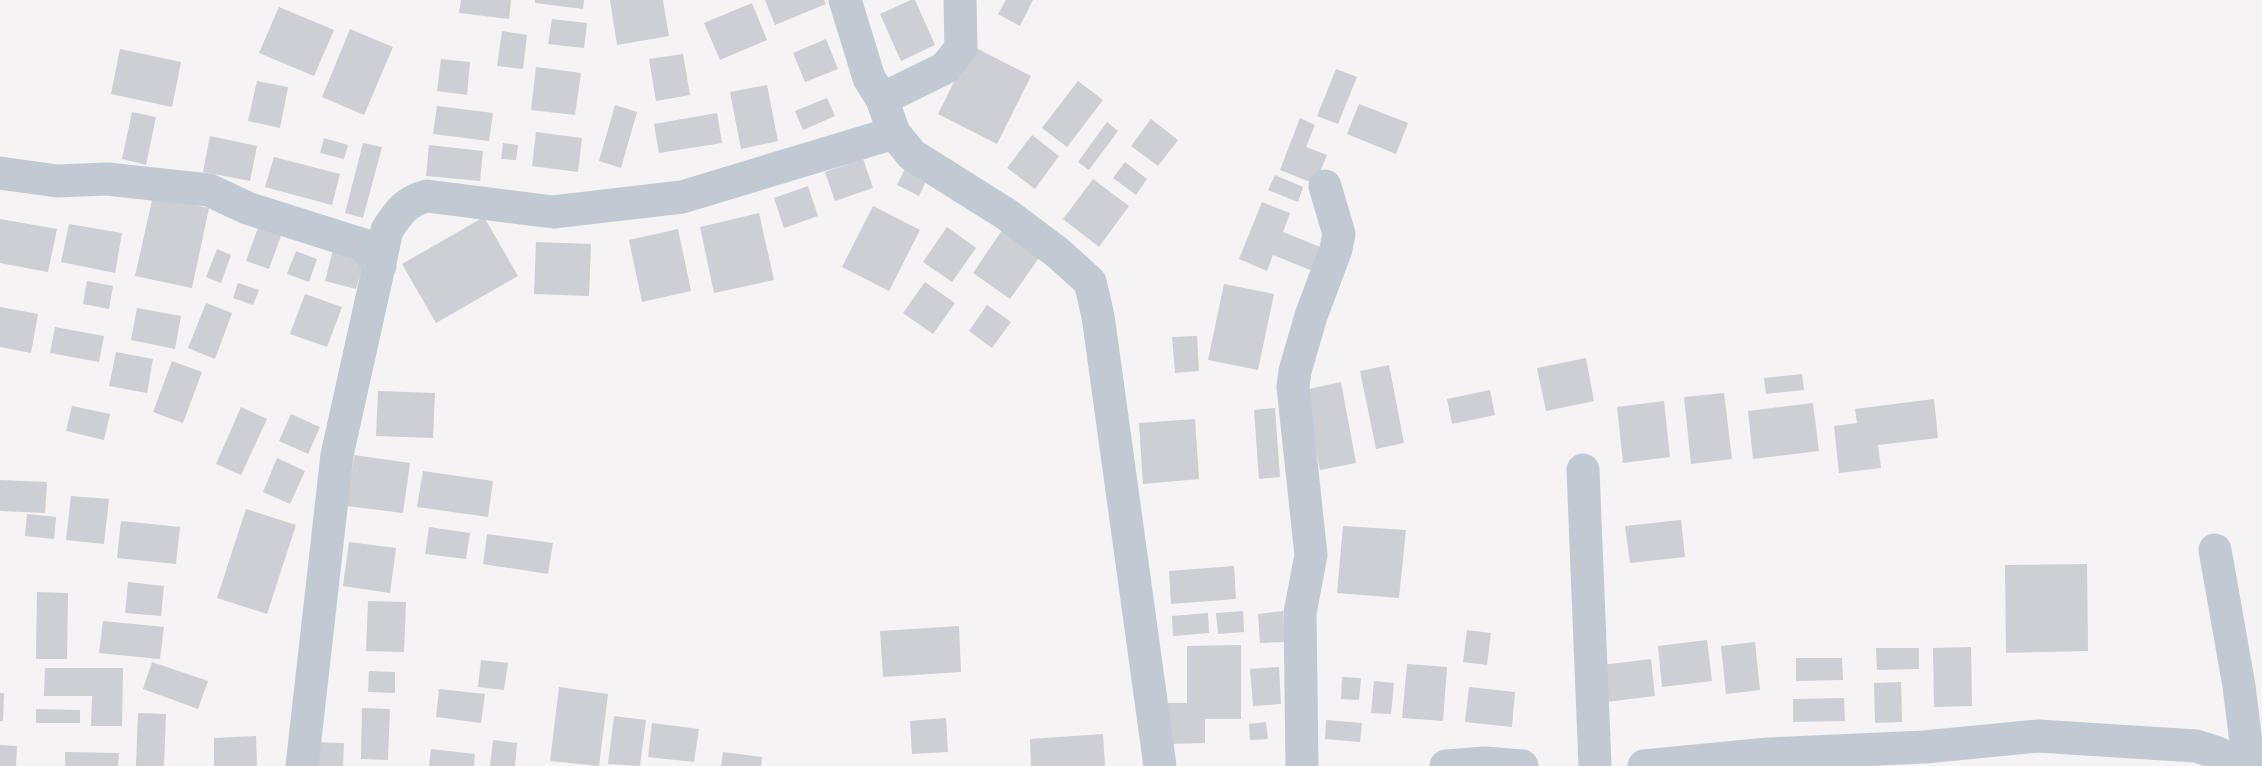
<svg xmlns="http://www.w3.org/2000/svg" width="2262" height="766" viewBox="0 0 2262 766" font-family="'Noto Sans',sans-serif">
<rect width="100%" height="100%" fill="#f5f3f3"/>
<g fill="#cdcfd5">
<path d="M461 0H511L509 19 459 13Z"/>
<path d="M535 0H584L583 9 535 3Z"/>
<path d="M610 0H663L669 36 617 45Z"/>
<path d="M765 0H824L826 4 775 25Z"/>
<path d="M911 0H915L935 45 901 61 880 14Z"/>
<path d="M1006 0H1033L1020 26 998 14Z"/>
<path d="M752 3 767 40 720 60 704 23Z"/>
<path d="M279 7 334 30 314 76 259 53Z"/>
<path d="M552 19 587 23 584 48 548 44Z"/>
<path d="M350 29 393 47 364 115 322 97Z"/>
<path d="M502 31 527 35 523 69 497 66Z"/>
<path d="M826 39 838 69 805 82 793 53Z"/>
<path d="M972 46 1031 76 997 144 938 114Z"/>
<path d="M120 49 181 62 172 107 111 94Z"/>
<path d="M683 54 690 95 656 101 649 59Z"/>
<path d="M441 59 470 62 467 95 437 91Z"/>
<path d="M536 67 581 73 575 115 531 110Z"/>
<path d="M1336 69 1357 77 1338 124 1317 116Z"/>
<path d="M257 81 288 87 280 128 248 121Z"/>
<path d="M1078 81 1103 100 1067 147 1042 128Z"/>
<path d="M767 85 778 141 741 149 730 92Z"/>
<path d="M827 98 835 116 803 130 795 111Z"/>
<path d="M1359 104 1408 123 1396 154 1347 134Z"/>
<path d="M615 105 637 112 621 168 599 161Z"/>
<path d="M437 106 493 113 489 141 433 134Z"/>
<path d="M132 112 156 117 146 165 122 159Z"/>
<path d="M717 113 722 143 659 153 654 124Z"/>
<path d="M1300 118 1315 125 1306 147 1327 155 1315 184 1280 170Z"/>
<path d="M1151 119 1178 140 1158 166 1131 146Z"/>
<path d="M1107 122 1118 131 1089 170 1078 162Z"/>
<path d="M536 132 582 138 578 172 532 166Z"/>
<path d="M1032 135 1059 156 1035 189 1007 168Z"/>
<path d="M210 136 257 146 250 181 203 172Z"/>
<path d="M324 138 348 145 344 159 320 153Z"/>
<path d="M363 143 382 147 363 218 345 213Z"/>
<path d="M503 143 518 145 516 160 501 159Z"/>
<path d="M429 145 483 151 480 181 426 176Z"/>
<path d="M274 157 340 174 332 205 265 187Z"/>
<path d="M863 159 873 188 835 201 825 172Z"/>
<path d="M908 162 930 173 919 196 897 185Z"/>
<path d="M1125 162 1147 179 1136 195 1113 178Z"/>
<path d="M1275 175 1303 187 1298 202 1268 190Z"/>
<path d="M1093 179 1129 206 1099 247 1063 219Z"/>
<path d="M808 186 818 216 784 228 774 198Z"/>
<path d="M153 196 209 208 192 288 135 276Z"/>
<path d="M1262 202 1290 213 1283 232 1325 249 1315 272 1273 255 1267 271 1239 259Z"/>
<path d="M873 206 920 230 889 291 842 267Z"/>
<path d="M759 213 774 280 714 293 700 227Z"/>
<path d="M484 217 518 276 436 323 402 264Z"/>
<path d="M0 219 57 229 48 272 0 263Z"/>
<path d="M69 224 122 233 115 273 61 262Z"/>
<path d="M259 225 282 233 269 269 246 261Z"/>
<path d="M1005 226 1043 252 1010 299 973 273Z"/>
<path d="M947 227 976 248 952 282 923 262Z"/>
<path d="M678 229 691 291 642 302 629 240Z"/>
<path d="M536 242 591 244 589 296 534 294Z"/>
<path d="M217 249 231 255 221 283 206 277Z"/>
<path d="M333 250 365 258 356 289 325 281Z"/>
<path d="M296 251 317 259 309 282 287 274Z"/>
<path d="M87 281 113 286 109 309 83 304Z"/>
<path d="M925 282 955 303 933 334 903 313Z"/>
<path d="M238 283 259 290 253 305 233 298Z"/>
<path d="M1224 284 1274 294 1258 370 1208 360Z"/>
<path d="M305 294 342 307 327 347 290 334Z"/>
<path d="M206 303 232 313 215 359 188 348Z"/>
<path d="M987 305 1011 322 992 348 969 331Z"/>
<path d="M0 307 38 314 31 353 0 347Z"/>
<path d="M137 308 181 316 175 349 131 340Z"/>
<path d="M55 327 104 336 99 362 50 353Z"/>
<path d="M1197 336 1199 371 1175 373 1172 337Z"/>
<path d="M116 352 153 359 147 393 109 386Z"/>
<path d="M1586 358 1594 401 1546 411 1537 368Z"/>
<path d="M172 361 202 372 183 423 153 412Z"/>
<path d="M1389 365 1404 443 1376 449 1360 371Z"/>
<path d="M1802 374 1804 390 1766 394 1764 378Z"/>
<path d="M1341 382 1356 463 1320 470 1304 390Z"/>
<path d="M1490 390 1495 415 1452 424 1447 399Z"/>
<path d="M378 391 435 393 433 438 376 436Z"/>
<path d="M1724 393 1732 459 1691 464 1684 397Z"/>
<path d="M1934 399 1938 438 1878 445 1881 468 1839 473 1834 426 1857 423 1855 409Z"/>
<path d="M1664 401 1670 457 1623 463 1617 407Z"/>
<path d="M1813 403 1819 451 1753 459 1748 411Z"/>
<path d="M72 406 110 414 104 440 66 431Z"/>
<path d="M241 407 267 419 241 475 216 464Z"/>
<path d="M1275 408 1280 477 1259 479 1254 410Z"/>
<path d="M291 414 320 427 308 454 279 441Z"/>
<path d="M1195 419 1199 479 1143 484 1139 423Z"/>
<path d="M354 455 410 463 403 513 347 506Z"/>
<path d="M277 458 305 471 290 504 263 492Z"/>
<path d="M423 471 493 481 488 517 417 507Z"/>
<path d="M0 480 47 482 45 513 0 511Z"/>
<path d="M71 496 109 499 104 544 66 540Z"/>
<path d="M246 509 296 525 267 614 217 598Z"/>
<path d="M27 514 56 517 54 539 25 536Z"/>
<path d="M1681 520 1685 557 1630 563 1625 526Z"/>
<path d="M121 521 180 527 176 564 117 558Z"/>
<path d="M1343 526 1406 530 1399 598 1337 593Z"/>
<path d="M429 527 470 533 466 559 425 554Z"/>
<path d="M487 534 553 543 548 574 483 564Z"/>
<path d="M349 542 396 548 390 593 343 586Z"/>
<path d="M2087 564 2088 651 2006 653 2005 565Z"/>
<path d="M1234 566 1236 599 1171 604 1169 571Z"/>
<path d="M128 582 164 586 161 616 125 613Z"/>
<path d="M37 592 68 593 67 659H36Z"/>
<path d="M368 601 406 602 404 652 366 651Z"/>
<path d="M1243 611 1244 632 1218 634 1216 613Z"/>
<path d="M1283 611 1285 642 1260 643 1258 614Z"/>
<path d="M1208 613 1209 633 1173 636 1172 616Z"/>
<path d="M103 621 164 627 160 659 99 653Z"/>
<path d="M959 626 961 672 883 677 880 631Z"/>
<path d="M1467 630 1491 633 1487 665 1463 662Z"/>
<path d="M1707 640 1712 681 1662 687 1658 646Z"/>
<path d="M1755 642 1760 690 1726 694 1721 646Z"/>
<path d="M1241 645V719H1205V743L1168 744V703H1187V646Z"/>
<path d="M1971 647 1972 706 1934 707 1933 648Z"/>
<path d="M1876 648H1919V669L1877 670Z"/>
<path d="M1796 658H1842L1843 680 1796 681Z"/>
<path d="M1651 659 1655 696 1606 702 1602 665Z"/>
<path d="M481 660 508 663 504 690 478 687Z"/>
<path d="M152 662 208 681 198 709 143 689Z"/>
<path d="M1407 664 1447 667 1443 721 1402 718Z"/>
<path d="M1279 667 1281 704 1253 706 1250 669Z"/>
<path d="M45 668H123L122 726H91L92 696H44Z"/>
<path d="M369 671 395 672V693L368 692Z"/>
<path d="M1342 677 1361 678 1359 700 1341 699Z"/>
<path d="M1374 681 1394 683 1391 714 1371 713Z"/>
<path d="M1901 682 1902 722 1875 723 1874 683Z"/>
<path d="M559 687 608 694 599 766 550 761Z"/>
<path d="M1469 687 1515 692 1512 727 1465 722Z"/>
<path d="M439 689 485 694 481 723 436 717Z"/>
<path d="M0 693H4L3 721H0Z"/>
<path d="M1844 698 1845 721 1793 722V699Z"/>
<path d="M362 708 390 709 388 760 361 759Z"/>
<path d="M36 709 80 710V723H36Z"/>
<path d="M138 713 166 714 164 766H136Z"/>
<path d="M614 716 646 720 640 766 608 764Z"/>
<path d="M946 718 948 752 912 754 910 721Z"/>
<path d="M1326 720 1362 723 1360 742 1325 739Z"/>
<path d="M1266 722 1268 739 1250 740 1249 724Z"/>
<path d="M652 723 699 729 694 762 648 757Z"/>
<path d="M1103 734 1105 766H1031L1030 739Z"/>
<path d="M256 736 257 766H214V738Z"/>
<path d="M493 740 517 743 515 766H490Z"/>
<path d="M308 742 344 743 343 766H308Z"/>
<path d="M0 745 17 746 16 766H0Z"/>
<path d="M431 749 475 754 474 766H429Z"/>
<path d="M65 752 119 753 118 766H65Z"/>
<path d="M723 752 762 757 761 766H721Z"/>
</g>
<g fill="none" stroke-linecap="round" stroke-linejoin="round">
<g stroke="#c1cad2" stroke-width="33">
<path d="M845 0 869 78 882 99 894 133 912 155 1006 214 1058 253 1090 282 1098 316 1160 766"/>
<path d="M882 99 945 68 961 48 960 0"/>
<path d="M0 173 57 181 107 179 209 190 247 208 364 245 380 266"/>
<path d="M1583 470 1595 766"/>
<path d="M2215 550 2239 686 2249 766"/>
<path d="M302 766 337 455 387 230C398 213 406 201 427 196L553 212 682 197 894 133"/>
<path d="M1302 766 1300 613 1311 555 1293 387 1295 371 1311 316 1336 249 1339 234 1325 186"/>
<path d="M1446 766 1485 763 1522 766"/>
<path d="M1644 766 1768 754 1924 747 2038 736 2196 746 2218 753 2236 766"/>
</g>
</g>
</svg>
